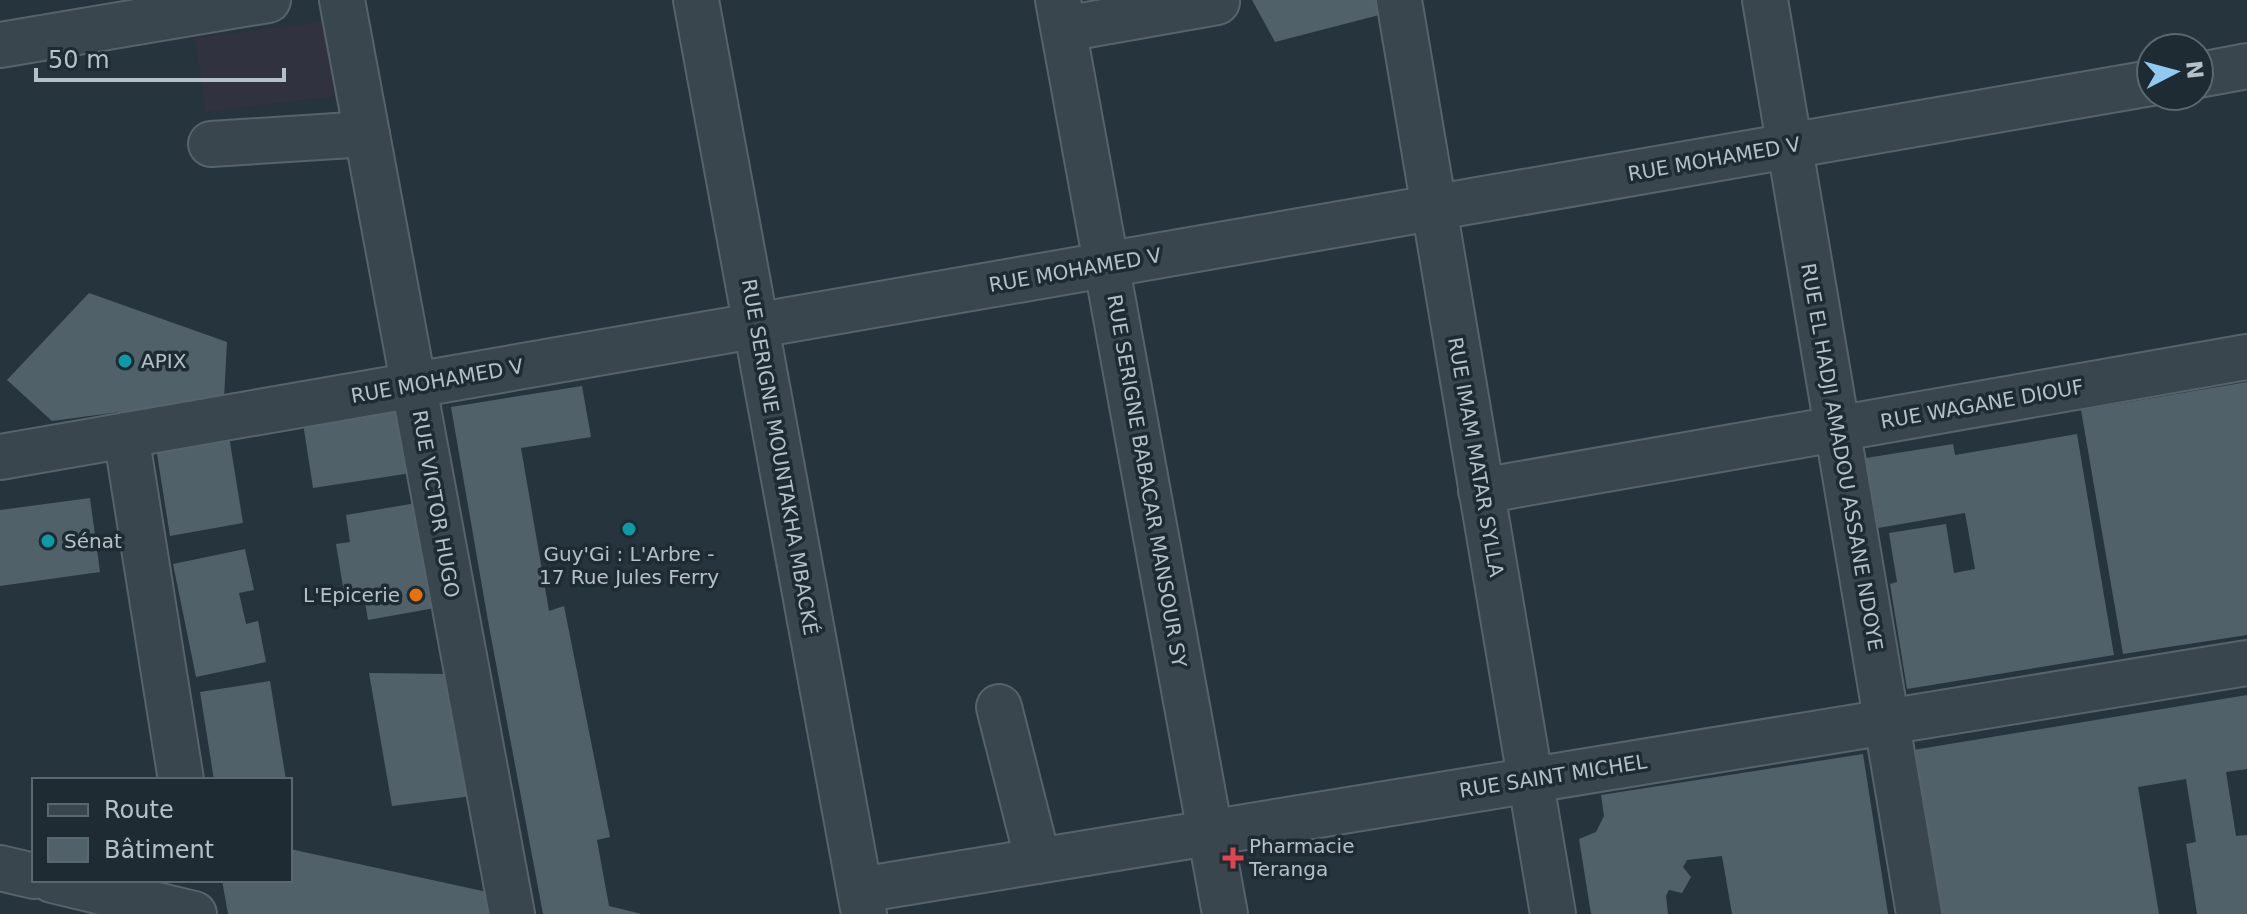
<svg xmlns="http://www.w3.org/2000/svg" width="2247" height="914" viewBox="0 0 2247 914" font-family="'DejaVu Sans',sans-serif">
<rect width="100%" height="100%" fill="#26343d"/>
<path fill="#31323f" d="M328 21 337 96 205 112 195 38Z"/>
<g fill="#51616a">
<path d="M1252 0H1384L1387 13 1275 42Z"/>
<path d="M89 293 227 342 224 398 52 421 7 380Z"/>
<path d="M2247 382V635L2123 654 2081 410Z"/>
<path d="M582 386 591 437 521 448 549 611 564 606 610 837 597 840 609 906 642 914H543L488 621 451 407Z"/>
<path d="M396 408 418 472 313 488 303 423Z"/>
<path d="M2077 434 2114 655 1907 689 1890 584 1897 582 1889 533 1946 524 1954 573 1975 569 1965 513 1878 528 1866 458 1953 444 1955 455Z"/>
<path d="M229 436 243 523 170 536 156 448Z"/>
<path d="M90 498 100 572 0 586V510Z"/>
<path d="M428 501 446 606 368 620 363 590 344 593 336 544 350 542 346 515Z"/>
<path d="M245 549 254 590 239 593 246 624 258 621 266 662 196 677 173 564Z"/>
<path d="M369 673 453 674 473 796 392 806Z"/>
<path d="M270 681 286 780H214L200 692Z"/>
<path d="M2247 695V769L2226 772 2236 836 2247 835V914H2197L2186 844 2196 842 2186 779 2138 787 2159 914H1941L1913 750Z"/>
<path d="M1863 754 1888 914H1732L1722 856 1687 860 1683 867 1691 877 1682 893 1669 890 1666 896 1668 914H1591L1579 839 1596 832 1604 816 1601 795Z"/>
<path d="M290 849 501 895 498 914H228L222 880H290Z"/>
</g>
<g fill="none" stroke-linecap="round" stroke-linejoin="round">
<defs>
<g id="minor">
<path d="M342 0 512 914"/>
<path d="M696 0 864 914"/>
<path d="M1058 0 1225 914"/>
<path d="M1399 0 1553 914"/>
<path d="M1765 0 1919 914"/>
<path d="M1064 29 1217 2"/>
<path d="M0 45 268 0"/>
<path d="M2199 75 2247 66"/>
<path d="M211 144 367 134"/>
<path d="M126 435 181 780"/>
<path d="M0 457 2151 83"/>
<path d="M1481 491 2247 357"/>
<path d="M999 707 1038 861"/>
<path d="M0 868 34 876"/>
<path d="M52 880 194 914"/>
<path d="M860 890 2247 663"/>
</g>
</defs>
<use href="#minor" stroke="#57636b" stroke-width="48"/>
<use href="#minor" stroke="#39464d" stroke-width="44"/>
</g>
<g fill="#0f9aa8" stroke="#1e2b32" stroke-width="3">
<circle cx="125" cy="361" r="8"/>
<circle cx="629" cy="529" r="8"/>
<circle cx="48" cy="541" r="8"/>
</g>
<circle fill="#e8710a" stroke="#1e2b32" stroke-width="3" cx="416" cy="595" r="8"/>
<path fill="#e0444e" stroke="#1e2b32" stroke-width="3" d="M1229 846h8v8h8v8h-8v8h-8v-8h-8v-8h8z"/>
<g text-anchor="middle" stroke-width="7" stroke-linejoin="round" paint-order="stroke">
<g font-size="20" fill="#b5c0c8" stroke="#1e2b32">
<text transform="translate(1714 159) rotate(-10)" y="7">RUE MOHAMED V</text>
<text transform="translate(1075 270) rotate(-10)" y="7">RUE MOHAMED V</text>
<text transform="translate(437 381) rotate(-10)" y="7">RUE MOHAMED V</text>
<text transform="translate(1982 404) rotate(-10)" y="7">RUE WAGANE DIOUF</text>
<text transform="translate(780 457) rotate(80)" y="7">RUE SERIGNE MOUNTAKHA MBACKÉ</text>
<text transform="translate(1476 457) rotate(80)" y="7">RUE IMAM MATAR SYLLA</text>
<text transform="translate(1842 457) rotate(80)" y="7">RUE EL HADJI AMADOU ASSANE NDOYE</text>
<text transform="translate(1147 481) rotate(80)" y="7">RUE SERIGNE BABACAR MANSOUR SY</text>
<text transform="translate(436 504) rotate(80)" y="7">RUE VICTOR HUGO</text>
<text transform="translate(1553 776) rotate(-9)" y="7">RUE SAINT MICHEL</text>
</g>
<g font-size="20" fill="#b5c0c8" stroke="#1e2b32" text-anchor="start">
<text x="141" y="368">APIX</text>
<text x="64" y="548">Sénat</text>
<text x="629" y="561" text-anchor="middle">Guy'Gi : L'Arbre -<tspan x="629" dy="23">17 Rue Jules Ferry</tspan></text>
<text x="400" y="602" text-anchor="end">L'Epicerie</text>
<text x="1249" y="853">Pharmacie<tspan x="1249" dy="23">Teranga</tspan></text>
</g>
</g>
<rect x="32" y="778" width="260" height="104" fill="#1e2b32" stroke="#5a676e" stroke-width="2"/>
<rect x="48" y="804" width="40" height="12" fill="#39464d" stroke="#5a676e" stroke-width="2"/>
<text x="104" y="818" font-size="24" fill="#b5c0c8">Route</text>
<rect x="48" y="838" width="40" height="24" fill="#51616a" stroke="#5a676e" stroke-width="2"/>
<text x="104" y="858" font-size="24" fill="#b5c0c8">Bâtiment</text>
<g transform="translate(2175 72) rotate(84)"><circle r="38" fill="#1e2b32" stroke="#5a676e" stroke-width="2"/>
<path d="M0-6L14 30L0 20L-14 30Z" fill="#90caf3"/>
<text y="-12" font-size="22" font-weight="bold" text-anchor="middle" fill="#b5c0c8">N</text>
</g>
<path d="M36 68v12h248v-12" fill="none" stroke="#b5c0c8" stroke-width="4"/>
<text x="48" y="68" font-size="24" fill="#b5c0c8" stroke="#1e2b32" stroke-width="6" paint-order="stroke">50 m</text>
</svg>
